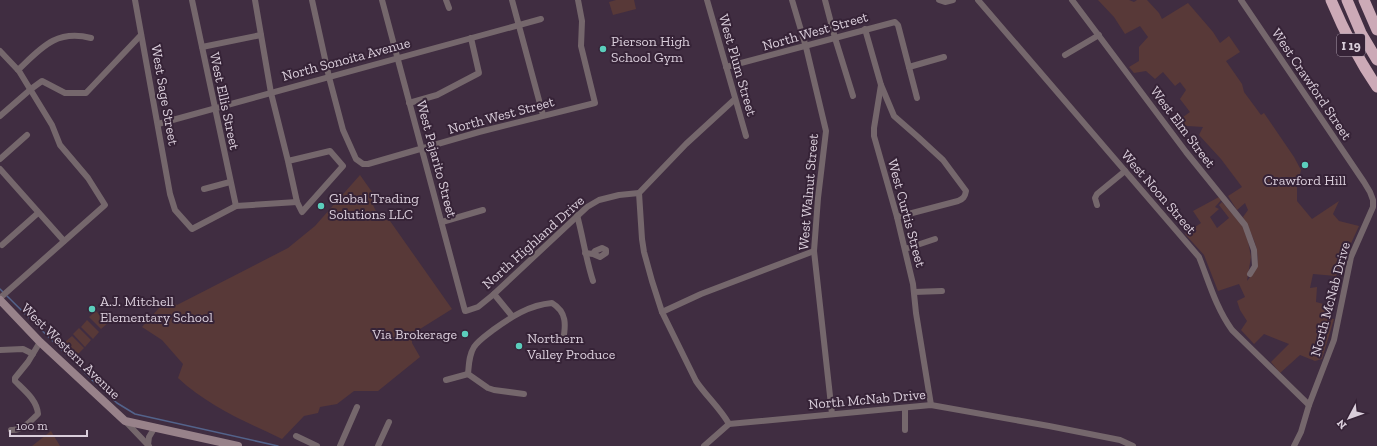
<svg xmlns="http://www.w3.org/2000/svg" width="1377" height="446" viewBox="0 0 1377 446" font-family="'Zilla Slab',serif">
<rect width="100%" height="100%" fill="#402d41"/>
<g fill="#583938">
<path d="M616 0H634L636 9 613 15 609 2Z"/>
<path d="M1098 0H1129L1134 2 1137 0H1147L1159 13 1162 19 1188 3 1213 32 1220 43 1229 36 1240 52 1226 61 1242 84 1244 92 1261 115 1264 113 1294 157 1301 170 1297 187V201L1312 219 1339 201 1333 214 1339 221 1359 226 1336 276 1313 274 1310 288 1317 287 1316 302 1327 305 1324 318 1334 319 1322 359 1315 361 1300 355 1280 373 1271 362 1289 344 1264 334 1254 344 1241 330 1247 321 1240 310 1237 301 1245 297 1239 284 1218 291 1204 255 1185 234 1201 223 1193 211 1219 197 1222 199 1215 207 1219 209 1210 217 1217 228 1229 218 1219 205 1222 202 1243 226 1248 241 1251 257 1247 281C1250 277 1255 272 1256 268 1262 250 1250 232 1243 217L1248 210 1245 203 1237 210 1228 196 1242 187 1221 159 1199 135 1203 127 1172 125 1190 112 1180 99 1186 90 1180 82 1175 86 1163 72 1155 79 1146 71 1134 73 1129 67 1139 61V47L1148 37 1140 26 1125 34 1114 17Z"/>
<path d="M360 175 372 192C371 204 374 209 382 219L390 221 452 309 412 334V343L420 357 378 391H354L337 404 320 407 318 413 304 416 282 439C246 422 208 406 178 378L183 364 162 340 142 327 168 298 177 305 288 248 315 226Z"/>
<path d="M96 311 108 323 101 329 89 317Z"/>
<path d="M87 320 99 332 93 339 81 327Z"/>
<path d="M79 328 91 340 85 347 73 334Z"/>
<path d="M72 336 84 348 77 355 65 342Z"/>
<path d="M51 431 60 446H32Z"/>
</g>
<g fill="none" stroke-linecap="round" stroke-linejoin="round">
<g stroke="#53638b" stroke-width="1.5">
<path d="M0 289 4 293"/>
<path d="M7 296 92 380 117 403 135 414 278 446"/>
</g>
<g stroke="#75676c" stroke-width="6">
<path d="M135 0 170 194 175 210 192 229 236 206 297 202"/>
<path d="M192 0 236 206"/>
<path d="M255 0 271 93 288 161 297 202 302 212 343 166 330 151 288 161"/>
<path d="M312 0 329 77 343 130 356 159 363 164H368L479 132 595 103 581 46 582 21 578 0"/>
<path d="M382 0 465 311H466L478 307 494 294 587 207 599 200 619 195 639 193 686 144 735 99"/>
<path d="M446 0 449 8"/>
<path d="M512 0 543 115"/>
<path d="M707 0 746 136"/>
<path d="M792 0 806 47 826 131 818 198 814 251 832 414"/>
<path d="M825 0 835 38 853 96"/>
<path d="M939 0 945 2 953 0"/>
<path d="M978 0 1199 257C1209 282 1216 308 1232 330L1309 405"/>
<path d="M1072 0 1186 152 1245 225 1254 250 1255 266 1250 274"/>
<path d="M1241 0 1364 182 1370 192 1373 200V207L1351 257 1334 340 1309 405 1301 432 1294 446"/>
<path d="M865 29 881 85 874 128V136L897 217 913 284 916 313 931 405"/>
<path d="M202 47 261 35"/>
<path d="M0 51 19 71 52 125 60 145 88 178 105 205 0 298"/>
<path d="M1065 55 1099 35"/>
<path d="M726 67 895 22 898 25 917 98"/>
<path d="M909 67 944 57"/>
<path d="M18 70C41 48 56 29 91 38"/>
<path d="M881 85 894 116 918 137 943 160 966 191C965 197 963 199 958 201L897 217"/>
<path d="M409 103 437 95 479 73 471 38"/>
<path d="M0 116 31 89 42 81 65 93H86L141 35"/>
<path d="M158 124 541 19"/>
<path d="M0 159 27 135"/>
<path d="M0 169 64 241"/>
<path d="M204 189 230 182"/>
<path d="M639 193 642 239 644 252 652 281 662 312 696 381C706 396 720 408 729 424"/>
<path d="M1097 205 1095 198 1097 194 1125 171"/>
<path d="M577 215C583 237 586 260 593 281"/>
<path d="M442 222 483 210"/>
<path d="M2 245 38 213"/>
<path d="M905 249 935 239"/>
<path d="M585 253 593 254 600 257 606 253V250L602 248 595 251 593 254"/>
<path d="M914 292 942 291"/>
<path d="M494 294 512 316"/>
<path d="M662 312 701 294 814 251"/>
<path d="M0 350 23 349 33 354"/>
<path d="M446 380 468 374"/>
<path d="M524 394 494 390 488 388 468 374C469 364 469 355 474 347 479 340 487 335 493 330 511 317 529 305 552 303 567 312 566 325 563 341"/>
<path d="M125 421 149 446"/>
<path d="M11 430C22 431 30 422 38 414 37 400 24 390 15 381V378L28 362 40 342"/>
<path d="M905 430V408"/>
<path d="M296 436 317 446"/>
<path d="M148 445 149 437 155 427"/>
<path d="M340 446 357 407"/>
<path d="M378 446 389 422"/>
<path d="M704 446 729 424 931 405 1049 426 1120 440 1133 446"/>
</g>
<path stroke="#98828a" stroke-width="8" d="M0 300 40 342 125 421 238 446"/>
<g stroke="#ccaab7" stroke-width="11">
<path d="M1331 0C1344 31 1358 59 1377 87"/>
<path d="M1347 0 1361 33 1377 60"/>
<path d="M1364 0 1377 30"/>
</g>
</g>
<g fill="#5bcebc" stroke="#362337" stroke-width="1.5">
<circle cx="603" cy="49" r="4"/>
<circle cx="1305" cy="165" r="4"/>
<circle cx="321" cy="206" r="4"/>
<circle cx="92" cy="309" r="4"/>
<circle cx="465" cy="334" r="4"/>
<circle cx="519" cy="346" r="4"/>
</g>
<g text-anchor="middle" stroke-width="4" stroke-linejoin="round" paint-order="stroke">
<rect fill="#362337" stroke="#a99baa" stroke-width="1" x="1337" y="34" width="28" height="22" rx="3"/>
<g font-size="13" font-weight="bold" fill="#dacedb">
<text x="1351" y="50">I 19</text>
</g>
<g font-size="14" fill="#dacedb" stroke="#362337">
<text transform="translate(815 31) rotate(-16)" y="5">North West Street</text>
<text transform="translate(346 59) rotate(-15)" y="5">North Sonoita Avenue</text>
<text transform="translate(738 65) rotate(74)" y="5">West Plum Street</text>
<text transform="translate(1312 84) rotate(56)" y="5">West Crawford Street</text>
<text transform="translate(165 95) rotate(80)" y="5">West Sage Street</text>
<text transform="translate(225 101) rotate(78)" y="5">West Ellis Street</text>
<text transform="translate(501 115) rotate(-15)" y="5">North West Street</text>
<text transform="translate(1183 127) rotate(53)" y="5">West Elm Street</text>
<text transform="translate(437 159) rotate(75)" y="5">West Pajarito Street</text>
<text transform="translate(808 192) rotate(-85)" y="5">West Walnut Street</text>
<text transform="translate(1159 192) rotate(49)" y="5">West Noon Street</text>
<text transform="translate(907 213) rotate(75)" y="5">West Curtis Street</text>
<text transform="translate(533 242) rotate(-42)" y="5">North Highland Drive</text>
<text transform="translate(1330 299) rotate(-75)" y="5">North McNab Drive</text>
<text transform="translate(71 351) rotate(44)" y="5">West Western Avenue</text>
<text transform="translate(867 399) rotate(-5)" y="5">North McNab Drive</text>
</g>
<g font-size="14" fill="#dacedb" stroke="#362337" text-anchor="start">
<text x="611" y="46">Pierson High<tspan x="611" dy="16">School Gym</tspan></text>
<text x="1305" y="185" text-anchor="middle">Crawford Hill</text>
<text x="329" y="203">Global Trading<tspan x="329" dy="16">Solutions LLC</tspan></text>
<text x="100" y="306">A.J. Mitchell<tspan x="100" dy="16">Elementary School</tspan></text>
<text x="457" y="339" text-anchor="end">Via Brokerage</text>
<text x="527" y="343">Northern<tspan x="527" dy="16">Valley Produce</tspan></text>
</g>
</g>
<g transform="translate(1349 418) rotate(229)" stroke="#362337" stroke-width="3" paint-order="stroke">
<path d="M0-3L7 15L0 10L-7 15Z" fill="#dacedb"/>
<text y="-6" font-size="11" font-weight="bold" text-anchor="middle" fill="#dacedb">N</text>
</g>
<path d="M10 430v6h77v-6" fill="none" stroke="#dacedb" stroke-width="2"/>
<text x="16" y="430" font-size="12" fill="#dacedb" stroke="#362337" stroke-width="3" paint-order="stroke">100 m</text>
</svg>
